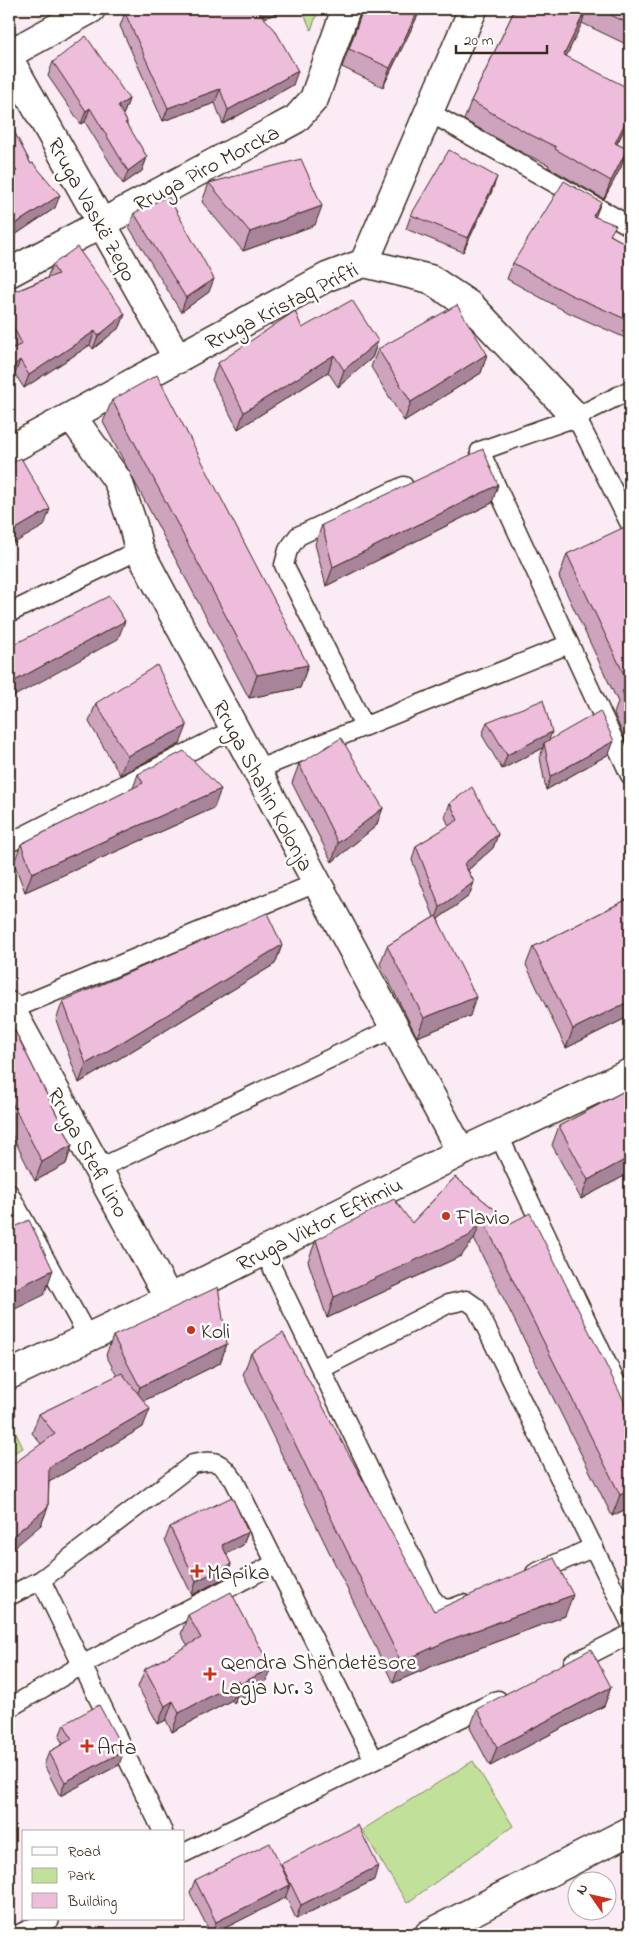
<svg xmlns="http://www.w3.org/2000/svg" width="639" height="1943" viewBox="0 0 639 1943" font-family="'Indie Flower',sans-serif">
<rect width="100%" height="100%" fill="#faebf4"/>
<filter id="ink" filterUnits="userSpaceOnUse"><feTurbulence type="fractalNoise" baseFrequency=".02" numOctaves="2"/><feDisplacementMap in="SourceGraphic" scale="10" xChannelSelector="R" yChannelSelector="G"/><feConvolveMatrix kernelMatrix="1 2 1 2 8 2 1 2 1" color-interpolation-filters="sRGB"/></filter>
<g filter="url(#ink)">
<g fill="#c1e19a" stroke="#7e865c">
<path d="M302 9H319L311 30Z"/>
<path d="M9 1419 23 1448 9 1455Z"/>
<path d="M473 1761 513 1826 407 1903 362 1830Z"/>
</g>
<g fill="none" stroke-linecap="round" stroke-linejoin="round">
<defs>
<g id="lane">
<path d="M429 112 630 226"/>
<path d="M630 390 576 417 480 451 630 775"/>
<path d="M576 417 630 524"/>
<path d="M9 613 139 550"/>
<path d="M364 726 284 565 288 550 298 536 404 486"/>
<path d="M256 770 569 644"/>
<path d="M9 843 234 729"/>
<path d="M11 1010 316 883"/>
<path d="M498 1134 630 1412"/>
<path d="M98 1169 394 1028"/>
<path d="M9 1193 88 1337"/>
<path d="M264 1251 431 1597C443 1611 446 1611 463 1604"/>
<path d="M321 1369 448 1304 466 1300 476 1307 630 1622"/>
<path d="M535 1573 594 1547"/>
<path d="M41 1580 193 1464C217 1459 219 1461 234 1480L374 1760"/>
<path d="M9 1596 41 1580 163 1832"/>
<path d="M573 1663 630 1634"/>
<path d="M9 1708 82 1665 276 1563"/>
<path d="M184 1853 498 1700"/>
<path d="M19 1934 50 1919"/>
</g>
<g id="street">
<path d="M9 54 91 9"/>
<path d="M9 59 178 359"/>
<path d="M364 263 430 279 472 307 576 417"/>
<path d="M9 273 296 119 314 99 346 9"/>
<path d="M72 417 118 481 133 525 139 550 461 1152"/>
<path d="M9 450 327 277 364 263 473 9"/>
<path d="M9 1006 169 1299"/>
<path d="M9 1375 169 1299 461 1152 630 1073"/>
</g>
<path id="secondary" d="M429 1934 630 1831"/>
</defs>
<use href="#lane" stroke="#3b2a1e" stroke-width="21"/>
<use href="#street" stroke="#3b2a1e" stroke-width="31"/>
<use href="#secondary" stroke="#3b2a1e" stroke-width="31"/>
<use href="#lane" stroke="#fff" stroke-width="18"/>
<use href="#street" stroke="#fff" stroke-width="28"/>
<use href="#secondary" stroke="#fff" stroke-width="28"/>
</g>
<g fill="#cda3bd" stroke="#3b2a1e">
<path d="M132 9H283L282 12 264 18 293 85 223 124 215 103 163 121 120 26 125 13Z"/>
<path d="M421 9 383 87 342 67 361 14Z"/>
<path d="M515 9H630V46L582 23 566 56 630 118 617 144 627 149 621 167 604 199 548 167 549 165 523 153 464 120 471 101Z"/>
<path d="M53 62 129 99 124 113 123 114 127 122V125L147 157 142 171 123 184 85 122 81 124 48 76Z"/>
<path d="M9 122 31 164 55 208 9 239Z"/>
<path d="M209 183 315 225 243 251 202 202Z"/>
<path d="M492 191 463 252 406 229 411 215Z"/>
<path d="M601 202 595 217 612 236 630 246V340L565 311 507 279 513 263Z"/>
<path d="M134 213 209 292 181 312 129 227Z"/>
<path d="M52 265 125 314 120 327 93 349 90 345 24 388 15 374 13 348 9 341V294L47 278Z"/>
<path d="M302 328 378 341 372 358 338 387 328 372 238 429 212 380 218 363Z"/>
<path d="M378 349 487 354 481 373 404 421 371 367Z"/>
<path d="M112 400 308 665 300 688 249 698 103 422Z"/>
<path d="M492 503 326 586 315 544 322 525Z"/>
<path d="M630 528V742L627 744 614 714 618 702 559 577 567 554Z"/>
<path d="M96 703 180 744 120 775 89 722Z"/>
<path d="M487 722 549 741 609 754 546 790 540 757 543 748 502 769 482 735Z"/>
<path d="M299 764 383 808 376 826 332 862 292 783Z"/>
<path d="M138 774 214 808 25 892 14 863 21 844 133 788Z"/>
<path d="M450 803 498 834 493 848 468 870 474 882 469 896 438 919 470 1016 417 1037 380 964 387 946 434 917 412 860 416 846 449 826 445 817Z"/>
<path d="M630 898V1016L566 1048 526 965 533 947Z"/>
<path d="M282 945 275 964 79 1083 56 1020 63 1001Z"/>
<path d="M9 1019 72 1145 66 1164 35 1181 9 1129Z"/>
<path d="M630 1088V1173L581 1199 552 1145 559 1126Z"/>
<path d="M455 1177 511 1223 630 1507 612 1516 474 1239 461 1256 327 1318 308 1261 316 1240 412 1223Z"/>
<path d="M113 1336 227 1344 220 1363 143 1401V1427L49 1482 48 1507 41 1525V1444L32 1433 39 1414 117 1376 106 1355Z"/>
<path d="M251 1353 434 1611 565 1616 442 1662 393 1683 243 1375Z"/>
<path d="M170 1527 248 1532 243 1545 226 1554 231 1564 226 1577 192 1595 165 1540Z"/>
<path d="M188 1615 264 1686 234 1703 232 1700 172 1732 166 1720 158 1724 138 1687 145 1669 188 1646 181 1634Z"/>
<path d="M611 1687 604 1706 490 1766 470 1728 477 1709Z"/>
<path d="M64 1724 119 1765 60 1796 44 1765 49 1752 63 1744 59 1737Z"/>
<path d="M281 1865 374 1880 296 1919 286 1897 213 1934H211L190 1893 195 1880Z"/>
</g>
<g fill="#a7849a" stroke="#3b2a1e">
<path d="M256 9H283L282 12 251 22Z"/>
<path d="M419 9H421L383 87 390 68Z"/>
<path d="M586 9 582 23 558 74 564 55Z"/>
<path d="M298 71 293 85 223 124 228 110Z"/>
<path d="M220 89 215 103 163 121 168 108Z"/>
<path d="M129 99 124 113 114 120 118 106Z"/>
<path d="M90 108 85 122 81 124 86 111Z"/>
<path d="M630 113V118L608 161 615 143Z"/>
<path d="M627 149 621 167 604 199 611 181Z"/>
<path d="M147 157 142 171 123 184 128 171Z"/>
<path d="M497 177 492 191 463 252 468 238Z"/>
<path d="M60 195 55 208 9 239V228Z"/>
<path d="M601 202 595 218 593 216Z"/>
<path d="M322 206 315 225 243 251 250 232Z"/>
<path d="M214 279 209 292 181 312 186 298Z"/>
<path d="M125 314 120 327 93 349 98 336Z"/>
<path d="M95 331 90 345 24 388 29 375Z"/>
<path d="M378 341 372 358 338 387 344 370Z"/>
<path d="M487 354 481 373 404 421 411 402Z"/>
<path d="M334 355 328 372 238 429 244 412Z"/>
<path d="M20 360 15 374 9 379V370Z"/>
<path d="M498 485 492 503 326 586 333 567Z"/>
<path d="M50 509 44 526 9 546V533Z"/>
<path d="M125 621 118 639 9 699V684Z"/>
<path d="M308 665 300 688 249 698 257 675Z"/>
<path d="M187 726 180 744 120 775 127 756Z"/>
<path d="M552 732 547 745 544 743 543 748 502 769 507 755Z"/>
<path d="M630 735V742L627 744Z"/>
<path d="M614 741 609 754 546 790 551 776Z"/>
<path d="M221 789 214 808 25 892 32 873Z"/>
<path d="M383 808 376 826 332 862 338 843Z"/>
<path d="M498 834 493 848 460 877 464 864Z"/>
<path d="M474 882 469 896 435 921 440 907Z"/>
<path d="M282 945 275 964 79 1083 86 1064Z"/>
<path d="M476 997 470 1016 417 1037 424 1018Z"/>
<path d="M630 1001V1016L566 1048 573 1029Z"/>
<path d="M72 1145 66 1164 35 1181 42 1162Z"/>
<path d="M630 1157V1173L581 1199 588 1180Z"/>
<path d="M482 1218 474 1239 461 1256 327 1318 334 1297Z"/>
<path d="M53 1270 44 1295 9 1312V1292Z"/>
<path d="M227 1344 220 1363 133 1406 140 1387Z"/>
<path d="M150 1409 143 1427 42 1486 49 1467Z"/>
<path d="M630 1490V1507L612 1516 620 1495Z"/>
<path d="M48 1507 41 1525 9 1552V1539Z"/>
<path d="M248 1532 243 1545 217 1559 222 1545Z"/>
<path d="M231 1564 226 1577 192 1595 196 1581Z"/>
<path d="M573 1595 565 1616 442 1662 393 1683 401 1662 449 1640Z"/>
<path d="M271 1668 264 1686 234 1703 240 1684Z"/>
<path d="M239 1681 232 1700 172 1732 179 1713Z"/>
<path d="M611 1687 604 1706 490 1766 497 1747Z"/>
<path d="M173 1701 166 1720 158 1724 165 1706Z"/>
<path d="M124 1751 119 1765 60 1796 65 1782Z"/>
<path d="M378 1866 374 1880 296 1919 301 1905Z"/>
<path d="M290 1885 285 1898 213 1934H212L216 1922Z"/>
</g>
<g fill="#eebddc" stroke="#3b2a1e">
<path d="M132 9H256L275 30 298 71 228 110 220 89 168 108 125 13Z"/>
<path d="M363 9H419L390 68 349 49Z"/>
<path d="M515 9H586L564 55 630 89V113L615 143 627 149 611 181 555 149 556 147 529 134 471 101Z"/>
<path d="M598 9H630V24Z"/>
<path d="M86 36 129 99 118 106 127 122 125 123 131 130 147 157 128 171 90 108 86 111 53 62Z"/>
<path d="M9 122 31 164 33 163 60 195 9 228V174L17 171 9 162Z"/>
<path d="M449 150 497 177 468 238 411 215Z"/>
<path d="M301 159 322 206 250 232 209 183Z"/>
<path d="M564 181 601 202 593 216 616 225 610 235 630 246V321L571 295 513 263Z"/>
<path d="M168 196 214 279 186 298 134 213Z"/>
<path d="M77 247 125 314 98 336 95 331 29 375 20 360 9 370V350L22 344 9 318V294L58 274 52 265Z"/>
<path d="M352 300 378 341 344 370 334 355 244 412 218 363 295 311 302 328Z"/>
<path d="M457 305 487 354 411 402 378 349Z"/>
<path d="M157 375 308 665 257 675 112 400Z"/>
<path d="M483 449 498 485 333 567 322 525Z"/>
<path d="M21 458 50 509 9 533V465Z"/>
<path d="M629 525 630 528V710L622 691 630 687 567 554Z"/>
<path d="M109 596 125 621 9 684V647Z"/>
<path d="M157 665 187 726 127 756 96 703Z"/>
<path d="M543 700 552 732 507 755 487 722Z"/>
<path d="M600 711 614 741 551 776 544 743Z"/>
<path d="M341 738 383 808 338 843 299 764Z"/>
<path d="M184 751 221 789 32 873 21 844 143 783 138 774Z"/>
<path d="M472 787 498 834 464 864 474 882 440 907 416 846 458 820 450 803Z"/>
<path d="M630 898V1001L573 1029 533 947Z"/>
<path d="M267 913 282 945 86 1064 63 1001Z"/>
<path d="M436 916 476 997 424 1018 387 946Z"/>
<path d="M9 1019 72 1145 42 1162 9 1097Z"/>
<path d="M630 1088V1157L588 1180 559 1126Z"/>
<path d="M455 1177 511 1223 530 1213 630 1413V1490L620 1495 482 1218 469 1236 334 1297 316 1240 394 1199 412 1223Z"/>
<path d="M29 1220 53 1270 9 1292V1230Z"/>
<path d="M218 1287 227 1344 140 1387 113 1336Z"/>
<path d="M283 1333 434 1611 554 1558 573 1595 449 1640 401 1662 251 1353Z"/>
<path d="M122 1373 150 1409 49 1467 48 1507 9 1539V1467L55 1434 39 1414Z"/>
<path d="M232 1497 248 1532 222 1545 231 1564 196 1581 170 1527Z"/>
<path d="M231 1592 271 1668 240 1684 239 1681 179 1713 173 1701 165 1706 145 1669 201 1638 188 1615Z"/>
<path d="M591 1649 611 1687 497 1747 477 1709Z"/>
<path d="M99 1705 124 1751 65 1782 49 1752 72 1739 64 1724Z"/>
<path d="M358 1825 378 1866 301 1905 281 1864Z"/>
<path d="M270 1843 290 1885 216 1922 195 1880Z"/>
</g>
</g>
<g fill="#c8321e" stroke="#fff" stroke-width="2">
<circle cx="446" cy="1216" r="5"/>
<circle cx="191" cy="1330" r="5"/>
<path d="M194.5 1563.5h5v5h5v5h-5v5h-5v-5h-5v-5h5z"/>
<path d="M207.5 1666.5h5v5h5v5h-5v5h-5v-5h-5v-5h5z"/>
<path d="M84.5 1738.5h5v5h5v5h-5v5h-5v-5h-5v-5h5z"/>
</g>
<g text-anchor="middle" stroke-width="5" stroke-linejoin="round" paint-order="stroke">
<g font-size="22" fill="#3b2a1e" stroke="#fff">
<text transform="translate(206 167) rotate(-28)" y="8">Rruga Piro Morcka</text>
<text transform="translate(93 209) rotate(61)" y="8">Rruga Vaskë Zeqo</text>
<text transform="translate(281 305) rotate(-27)" y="8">Rruga Kristaq Prifti</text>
<text transform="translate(264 785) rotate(62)" y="8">Rruga Shahin Kolonja</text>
<text transform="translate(89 1152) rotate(61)" y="8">Rruga Stefi Lino</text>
<text transform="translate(319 1223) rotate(-27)" y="8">Rruga Viktor Eftimiu</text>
</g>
<g font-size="22" fill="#3b2a1e" stroke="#fff" text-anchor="start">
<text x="456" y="1224">Flavio</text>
<text x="201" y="1338">Koli</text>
<text x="207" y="1579">Mapika</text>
<text x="221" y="1669">Qendra Shëndetësore<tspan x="221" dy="25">Lagja Nr. 3</tspan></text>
<text x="97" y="1754">Arta</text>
</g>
</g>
<rect width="639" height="1943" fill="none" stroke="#fff" stroke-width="30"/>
<rect x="15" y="15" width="609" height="1913" fill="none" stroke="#3b2a1e" stroke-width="2" filter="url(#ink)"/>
<rect x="22" y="1830" width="162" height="90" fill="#ffffff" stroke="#b1aaa5"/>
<rect x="32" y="1847" width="25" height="8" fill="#ffffff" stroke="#b1aaa5"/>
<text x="68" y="1856" font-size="15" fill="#3b2a1e">Road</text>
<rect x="32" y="1868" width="25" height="15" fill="#c1e19a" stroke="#b1aaa5"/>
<text x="68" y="1880" font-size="15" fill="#3b2a1e">Park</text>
<rect x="32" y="1893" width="25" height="15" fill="#eebddc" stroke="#b1aaa5"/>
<text x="68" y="1906" font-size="15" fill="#3b2a1e">Building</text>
<g transform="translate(592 1896) rotate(304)"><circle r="24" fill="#ffffff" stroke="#b1aaa5"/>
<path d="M0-4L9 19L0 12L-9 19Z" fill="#c8321e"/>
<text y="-8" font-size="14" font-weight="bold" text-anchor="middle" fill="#3b2a1e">N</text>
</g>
<path d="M456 45v8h91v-8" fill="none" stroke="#3b2a1e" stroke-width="2.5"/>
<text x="464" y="45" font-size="15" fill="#3b2a1e" stroke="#ffffff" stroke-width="4" paint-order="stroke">20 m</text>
</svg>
